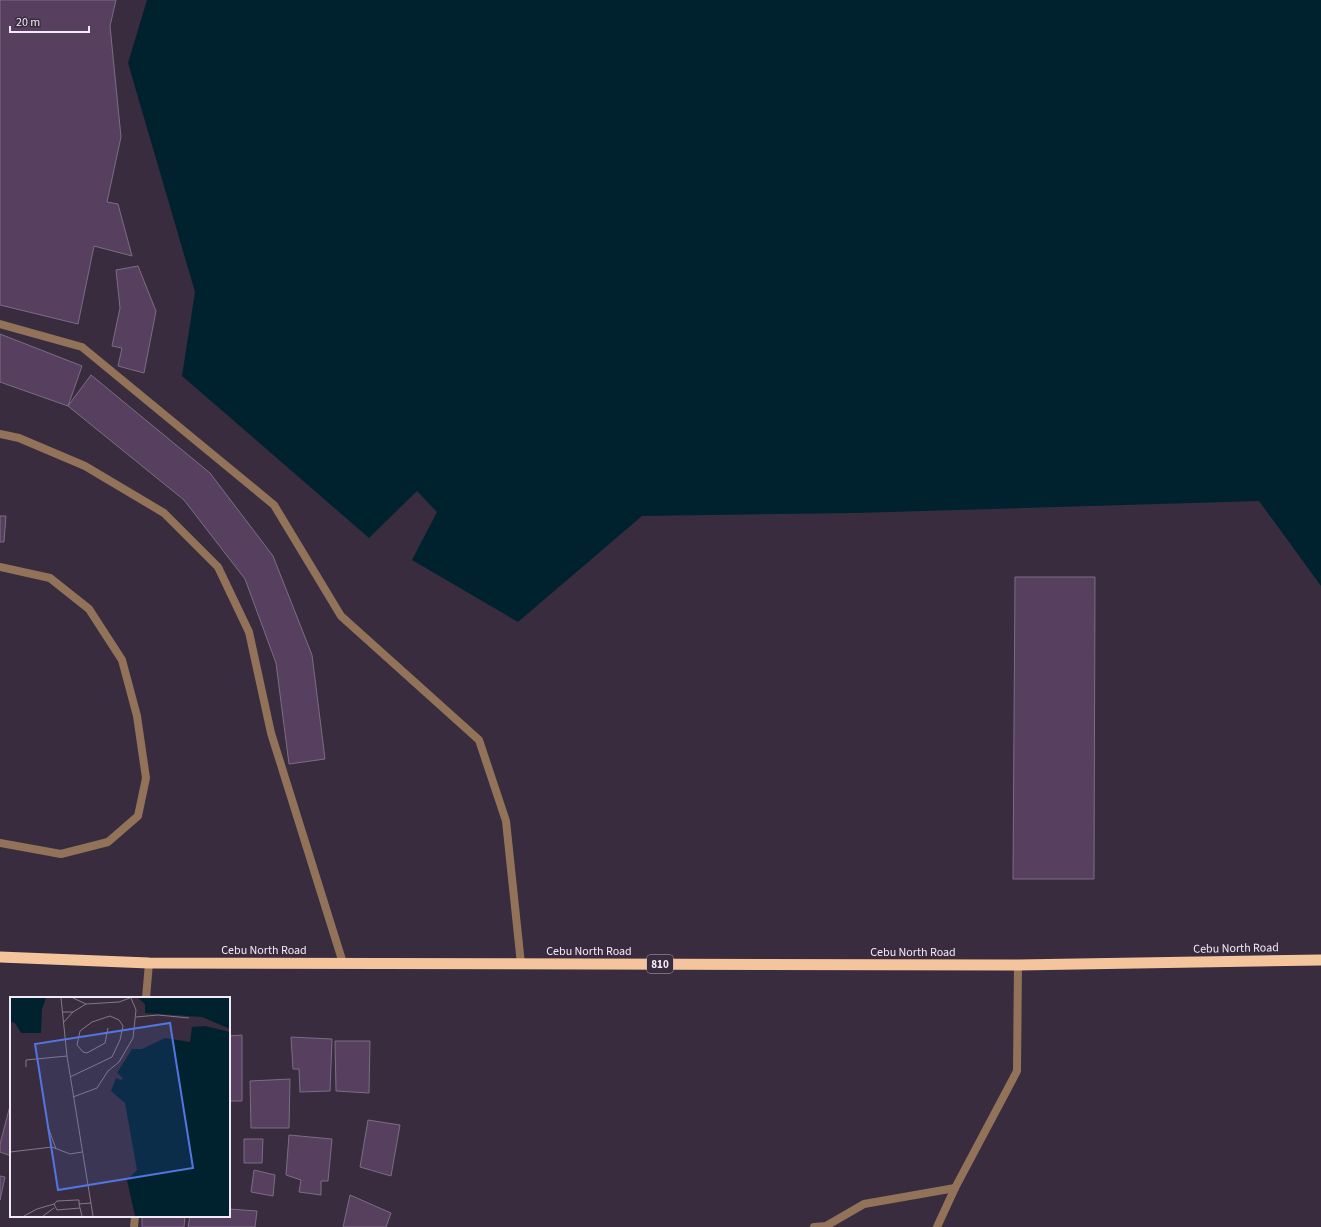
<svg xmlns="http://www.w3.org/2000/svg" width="1321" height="1227" viewBox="0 0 1321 1227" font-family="'Source Sans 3',sans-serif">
<rect width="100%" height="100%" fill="#392c3e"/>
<path fill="#00222f" d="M147 0H1321V586L1259 501 855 513 642 516 518 622 412 560 437 512 417 491 369 538 182 376 195 292 128 63Z"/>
<g fill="#573f60" stroke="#7c6d82">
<path d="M0 0H116L110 26 121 137 107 202 118 204 132 256 94 246 78 324 0 305Z"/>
<path d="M138 266 156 311 144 373 118 366 122 348 112 346 120 308 116 270Z"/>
<path d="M0 334 82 366 68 406 0 382Z"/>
<path d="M91 375 210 473 273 556 312 655 325 759 289 764 276 663 245 579 184 500 68 406Z"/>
<path d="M0 516H6L4 542H0Z"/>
<path d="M1015 577H1095L1094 879H1013Z"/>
<path d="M242 1035V1101H229V1036Z"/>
<path d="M291 1037 332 1039 330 1091 300 1092 299 1069H293Z"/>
<path d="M335 1041H370L369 1093 336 1091Z"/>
<path d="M290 1079 289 1128H251L250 1081Z"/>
<path d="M11 1102V1156L0 1152V1144Z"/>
<path d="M368 1120 400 1125 391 1176 360 1167Z"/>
<path d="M289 1135 332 1139 328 1181H321V1195L299 1192 301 1180 286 1175Z"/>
<path d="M244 1139H263L262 1163H244Z"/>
<path d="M254 1170 275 1175 273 1196 251 1192Z"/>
<path d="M0 1176 5 1177 0 1200Z"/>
<path d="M350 1195 391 1213 386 1227H343Z"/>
<path d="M229 1209 257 1211 255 1227H188L190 1216H229Z"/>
<path d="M142 1216H185L184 1227H142Z"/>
</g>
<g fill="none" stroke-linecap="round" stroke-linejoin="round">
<g stroke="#927359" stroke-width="8">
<path d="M0 324 82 347 274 505 341 616 479 740 506 821 521 964"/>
<path d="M0 434 19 438 85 466 164 513 218 567 249 632 271 733 343 963"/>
<path d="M0 567 50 578 89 609 122 660 137 716 146 778 138 816 108 842 61 854 0 843"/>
</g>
<g stroke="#927359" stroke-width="8">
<path d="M146 998 149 963"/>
<path d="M134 1227 135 1216"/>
<path d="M814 1227 826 1226 864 1204 955 1188"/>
<path d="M937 1227 955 1188 1017 1071 1018 965"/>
</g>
<path stroke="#f4c49c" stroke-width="11" d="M0 957 149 963 1018 965 1321 960"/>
</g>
<g text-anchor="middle" stroke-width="3.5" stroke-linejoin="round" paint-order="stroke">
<rect fill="#392c3e" stroke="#bab1bf" stroke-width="1" x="647" y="955" width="26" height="18" rx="3"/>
<g font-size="11" font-weight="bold" fill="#f2eaf6">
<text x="660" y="968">810</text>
</g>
<g font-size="12" fill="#f2eaf6" stroke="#392c3e">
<text transform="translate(1236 948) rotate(-1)" y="4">Cebu North Road</text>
<text x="264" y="954">Cebu North Road</text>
<text x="589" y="955">Cebu North Road</text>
<text x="913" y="956">Cebu North Road</text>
</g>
</g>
<g transform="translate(10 997)">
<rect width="220" height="220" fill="#392c3e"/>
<path d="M0 1H36L32 12 31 36H11L5 26 0 25ZM128 1H220V32L192 20 135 16V7ZM195 29 220 35V219H125L117 183 127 173 115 106 101 94 106 81 111 83 113 81 107 76 122 52H132L155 41 180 45 182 30Z" fill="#00222f"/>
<path fill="none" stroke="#837888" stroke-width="1" d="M51 1 57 59 83 219M63 1 76 7M52 15H63L53 26M63 15 76 7 109 5 120 1M126 20 148 18 179 21M16 70V63L57 59M60 80 102 60 110 43 113 29 109 23 100 19 82 25 70 34 67 48 73 55 77 56 95 46 98 31M63 100 87 91 98 74 109 65 123 41 126 13 121 1M38 130 46 152M0 155 42 150 60 157 72 155M69 207 81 206M70 211 47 213 44 207 47 204 67 203H69V207L72 219M14 219 27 212 44 207M33 219 44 211"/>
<path fill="#5275e0" fill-opacity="0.15" stroke="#5275e0" stroke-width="2" d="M160 26 183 171 48 193 25 47Z"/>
<rect width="220" height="220" fill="none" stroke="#f2eaf6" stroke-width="2"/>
</g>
<path d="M10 26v6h79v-6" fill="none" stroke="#f2eaf6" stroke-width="2"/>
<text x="16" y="26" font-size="12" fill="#f2eaf6" stroke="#392c3e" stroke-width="3" paint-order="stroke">20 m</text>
</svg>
